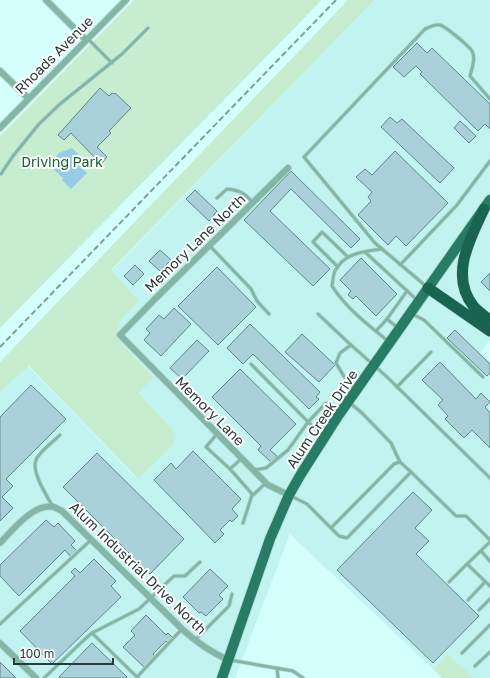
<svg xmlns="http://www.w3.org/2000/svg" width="490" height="678" viewBox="0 0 490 678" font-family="'Golos Text',sans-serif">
<rect width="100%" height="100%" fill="#d5fffc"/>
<path fill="#c1f4f1" d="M375 0H490V340L481 352 490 362V678H474L447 655 434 670 290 534 235 678H0V392L28 366 137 479 173 430 139 393 154 376 120 342 118 323 139 301 111 271Z"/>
<g fill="#c7edd1">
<path d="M134 0H322L0 328V136Z"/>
<path d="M348 0H375L111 270 139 301 118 323 120 342 154 377 139 393 173 430 175 443 138 479 29 366 0 392V362Z"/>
<path d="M447 654 474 678H476H442L434 670Z"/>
</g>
<path fill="#95cce8" d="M72 148 79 155 73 161 87 173 71 189 62 180 63 178 53 169 58 164 63 168 65 166 56 157 59 153Z"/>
<g fill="#aad1d9" stroke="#60858d">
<path d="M417 43 427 53 432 48 490 104V129L485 124 478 131 420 74 422 72 416 66 404 77 393 67Z"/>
<path d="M100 88 109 96 112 93 114 94 115 93 131 108 109 131 111 133 97 147 107 157 101 164 71 133 64 140 58 135Z"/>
<path d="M390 117 397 123 402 119 454 168 440 183 381 127Z"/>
<path d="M460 121 476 136 469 143 454 128Z"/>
<path d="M395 151 448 203 406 246 396 236 388 245 358 215 371 201 368 197 372 192 356 177 365 169 372 175Z"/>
<path d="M291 171 360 239 351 248 291 189 270 211 330 269 313 286 244 220Z"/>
<path d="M195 190 217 211 209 221 186 199Z"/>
<path d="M160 250 171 260 160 271 149 261Z"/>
<path d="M361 258 397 294 376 316 356 296 353 299 348 295 351 291 340 280Z"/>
<path d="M135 265 144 274 133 285 124 276Z"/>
<path d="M217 267 256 307 218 345 178 306Z"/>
<path d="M490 273V291L481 282Z"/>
<path d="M174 308 191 324 161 356 144 340 150 333 146 329 159 315 164 319Z"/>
<path d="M250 324 320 392 316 397 319 399 309 409 253 354 243 364 227 348Z"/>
<path d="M455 330 490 364V373L487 376 447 338Z"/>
<path d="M302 334 335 365 319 382 285 352Z"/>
<path d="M197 340 209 351 182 379 170 368Z"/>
<path d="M440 362 476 399 481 393 490 402 485 407 490 413V448L472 430 464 438 445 419 448 416 438 405 443 400 422 380Z"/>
<path d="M240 369 296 424 270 450 277 456 271 462 258 450 261 446 212 397Z"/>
<path d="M31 385 66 419 6 479 13 486 2 497 13 508 0 521V417Z"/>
<path d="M193 451 241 499 232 509 238 516 232 522 230 520 220 530 224 534 215 543 154 480 171 463 176 469Z"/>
<path d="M97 453 184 539 150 574 63 487Z"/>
<path d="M413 492 432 510 415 528 429 541 416 554 479 616 433 663 337 570Z"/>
<path d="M46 520 54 527 58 523 75 541 71 545 77 551 71 557 65 550 19 596 0 576V565Z"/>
<path d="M94 559 116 581 111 586 121 597 52 664 20 631 75 576 71 572 75 568 80 573Z"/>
<path d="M210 569 228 586 219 595 223 599 206 616 201 612 199 613 183 597Z"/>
<path d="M146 615 166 635 168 633 173 638 168 643 166 641 153 654 155 656 144 667 123 647 135 635 131 631Z"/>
<path d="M92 643 127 677 126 678H60L59 677Z"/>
<path d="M0 662 16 678H0Z"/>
</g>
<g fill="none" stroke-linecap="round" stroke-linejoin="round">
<defs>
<g id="lane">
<path d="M88 39 112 63"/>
<path d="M1 174 13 156 39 124 60 104 122 54 148 28"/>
<path d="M217 198 227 189C239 190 245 193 253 203"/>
<path d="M209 245 251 289 257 301 269 314"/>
<path d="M382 249C364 252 345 252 335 271 333 275 333 281 332 286 346 308 368 325 388 341"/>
<path d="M365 252 418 301"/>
<path d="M400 265 457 205 490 161"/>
<path d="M338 267 313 242 322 232 348 257"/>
<path d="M427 287 375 243 304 157 425 29C430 27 434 24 440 25 445 26 469 46 472 51 476 58 472 68 470 76L490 99"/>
<path d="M318 314 351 345"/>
<path d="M412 314 424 320 483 377"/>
<path d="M387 319 407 291"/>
<path d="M376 331 387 319 398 328"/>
<path d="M251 364 322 436"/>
<path d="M356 387 345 378 336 363 340 353 351 345 386 376 490 478"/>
<path d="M397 387 431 352"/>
<path d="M350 403 362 413 391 443 400 462"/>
<path d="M217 434 206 447 230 469 253 495 266 483"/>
<path d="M230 469 241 459"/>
<path d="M254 470 266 468 288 450 308 422 326 403 339 412"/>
<path d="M291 496 307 504 339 536 347 538 411 472 456 516H466L490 540"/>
<path d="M53 507C47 496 31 472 36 460 39 452 54 441 60 435"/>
<path d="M243 523 252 495"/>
<path d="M331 528 394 464 400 462 411 472"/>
<path d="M490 542 467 564 490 586"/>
<path d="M481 551 490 561"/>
<path d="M449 582 467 564"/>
<path d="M468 600 485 582"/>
<path d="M479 610 490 599"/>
<path d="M0 624 92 539"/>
<path d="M92 633 137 677"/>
<path d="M195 640 229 606 232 594"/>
<path d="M462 653 490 625"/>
<path d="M230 660 293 671 303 678"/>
<path d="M475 666 490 652"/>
<path d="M277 668 278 678"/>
<path d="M44 678 85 639 92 633 139 609 174 576H185L200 562"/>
<path d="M138 678 137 677 182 629"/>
</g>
<g id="street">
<path d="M46 0 86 40"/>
<path d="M0 71 28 98"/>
<path d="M0 128 126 0"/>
<path d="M288 168 155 299 120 335 268 485 289 495"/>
<path d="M0 543C13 530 33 503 54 507 56 508 60 510 62 511L182 629C196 642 211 652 228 660"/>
<path d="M0 643 36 678"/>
</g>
<path id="primary" d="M222 678 270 539 289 495 301 474 338 416 490 200"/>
<g id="highway">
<path d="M484 209C470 239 449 276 474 307 478 311 483 315 488 319"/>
<path d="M428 288 490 331"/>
</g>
</defs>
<use href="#lane" stroke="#b6dcd9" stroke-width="4.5"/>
<use href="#street" stroke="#b6dcd9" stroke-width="8"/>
<use href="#primary" stroke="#b6dcd9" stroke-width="12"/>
<use href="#highway" stroke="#b6dcd9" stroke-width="12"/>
<use href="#lane" stroke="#84b6a6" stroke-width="3"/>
<use href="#street" stroke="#84b6a6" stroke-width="6"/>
<use href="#primary" stroke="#277c66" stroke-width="10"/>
<use href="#highway" stroke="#196451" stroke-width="11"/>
<path stroke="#819e9c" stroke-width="2" stroke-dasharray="6 3" stroke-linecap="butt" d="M0 347 336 0"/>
</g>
<g text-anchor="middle" stroke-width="4" stroke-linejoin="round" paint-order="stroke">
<g font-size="14" fill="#2a3a39" stroke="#fff">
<text transform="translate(54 55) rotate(-45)" y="5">Rhoads Avenue</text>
<text transform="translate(195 243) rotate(-44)" y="5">Memory Lane North</text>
<text transform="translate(210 411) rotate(45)" y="5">Memory Lane</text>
<text transform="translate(322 419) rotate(-56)" y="5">Alum Creek Drive</text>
<text transform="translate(138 568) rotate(44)" y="5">Alum Industrial Drive North</text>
</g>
<g font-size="14" fill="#176036" stroke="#fff">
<text x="62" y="167">Driving Park</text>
</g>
</g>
<path d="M14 658v6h99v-6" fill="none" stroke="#2a3a39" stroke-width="2"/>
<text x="20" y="658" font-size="12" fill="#2a3a39" stroke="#ffffff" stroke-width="3" paint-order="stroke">100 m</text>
</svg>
